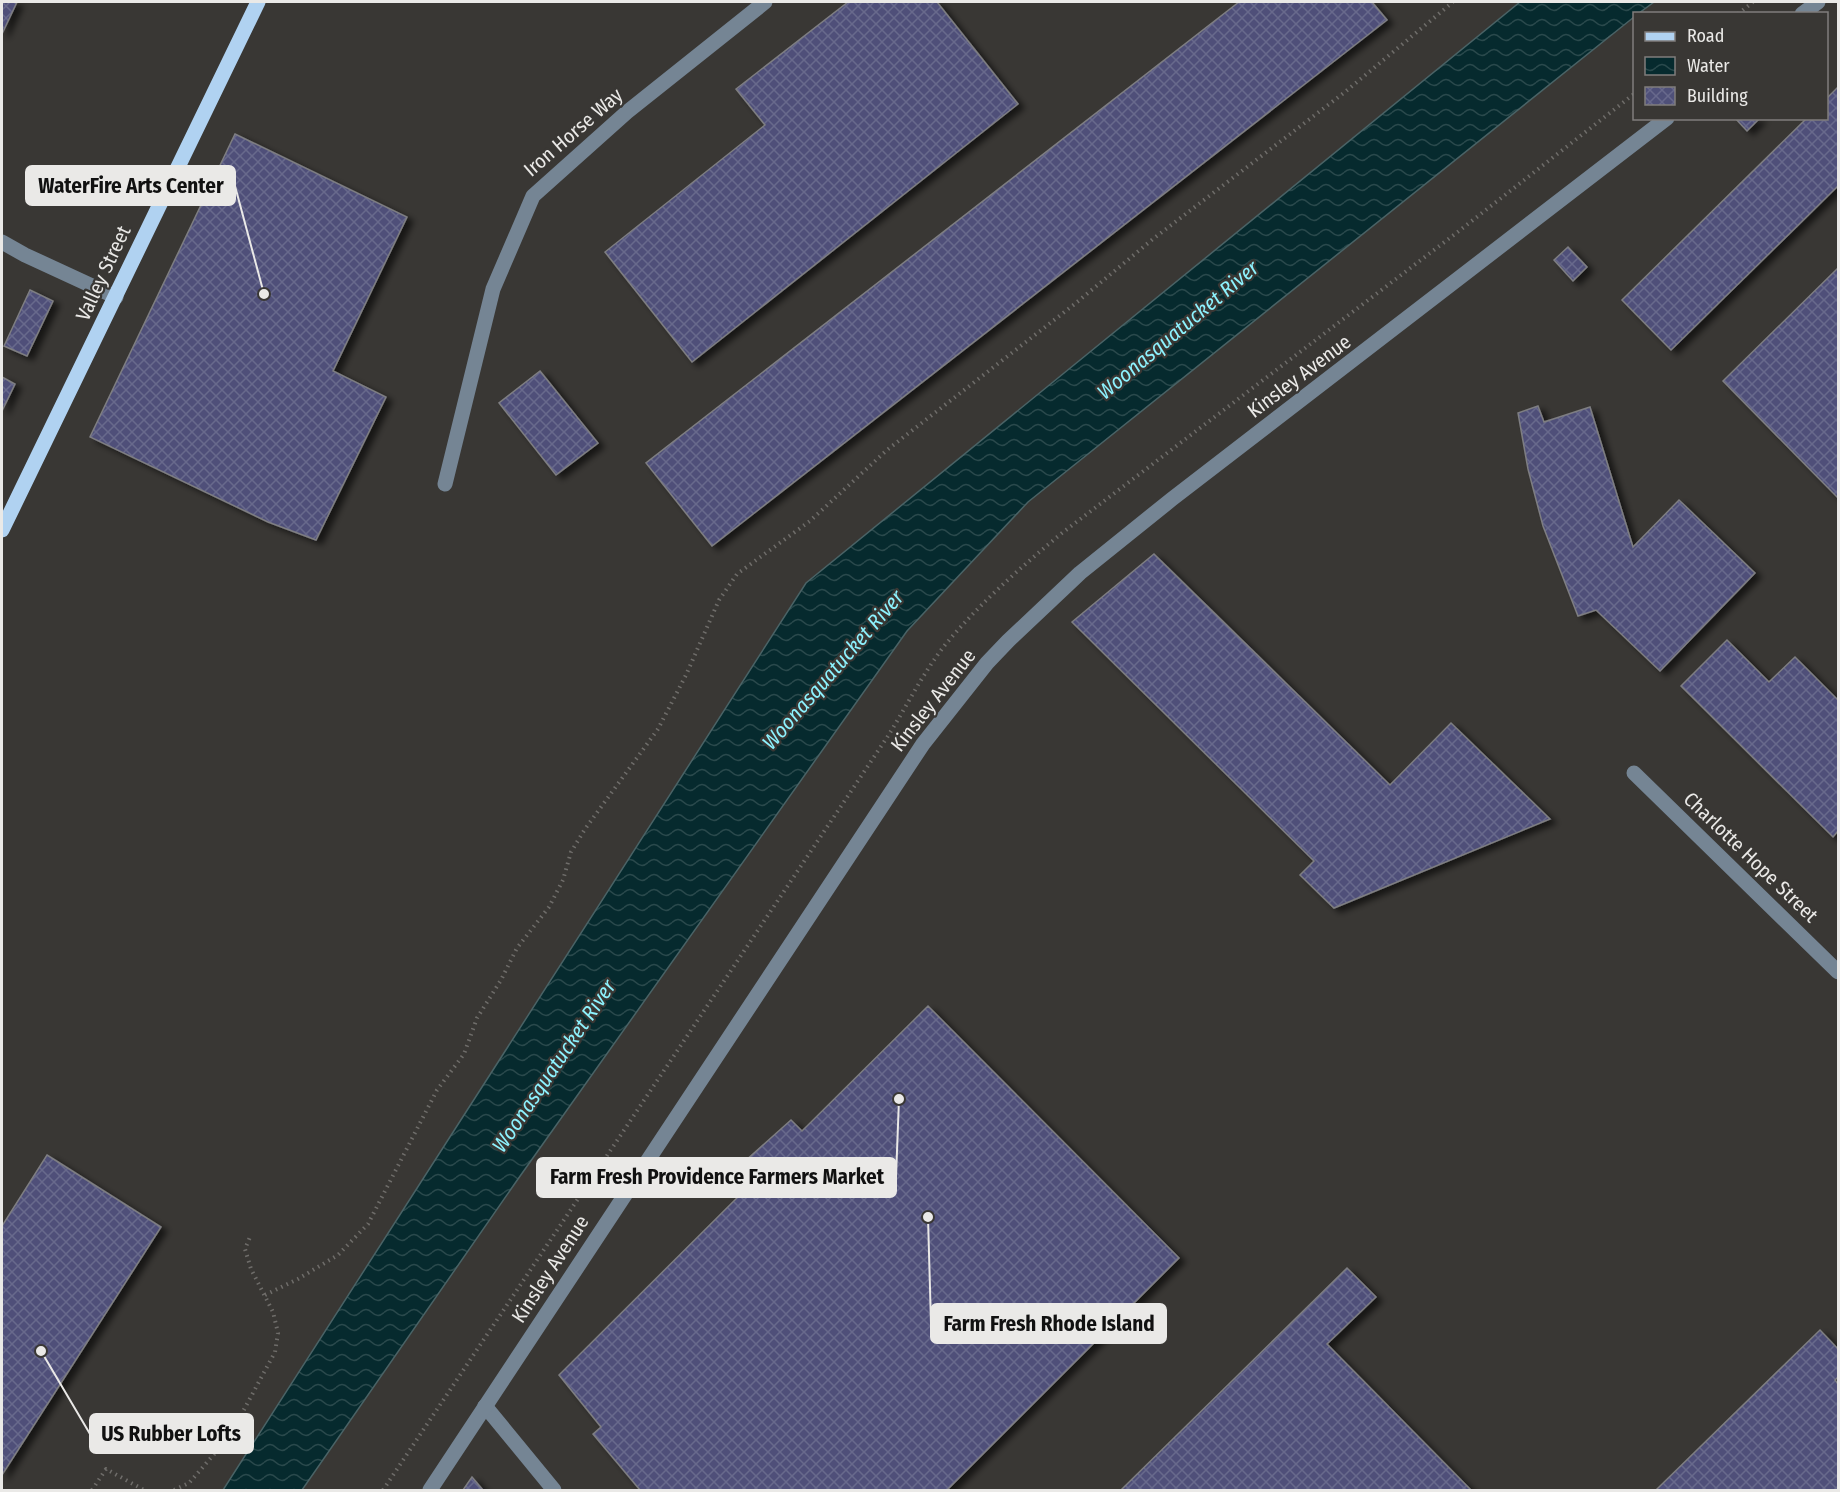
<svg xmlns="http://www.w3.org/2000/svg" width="1840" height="1492" viewBox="0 0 1840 1492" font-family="'Fira Sans Condensed',sans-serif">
<defs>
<pattern id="water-waves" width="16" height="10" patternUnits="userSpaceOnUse" patternTransform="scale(1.5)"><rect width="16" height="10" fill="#062a2e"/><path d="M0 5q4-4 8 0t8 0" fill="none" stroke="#2a494c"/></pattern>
<pattern id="building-cross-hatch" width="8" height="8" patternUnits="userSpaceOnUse" patternTransform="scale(1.5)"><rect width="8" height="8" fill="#4f5079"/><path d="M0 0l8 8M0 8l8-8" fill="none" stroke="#68698c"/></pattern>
<filter id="shadow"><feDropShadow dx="6" dy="4" stdDeviation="3" flood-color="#0009"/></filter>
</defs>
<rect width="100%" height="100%" fill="#393734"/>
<path fill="url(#water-waves)" stroke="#4a6366" stroke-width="1.5" d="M1520 2H1654L1639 13 1634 14V17L1028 502 907 631 518 1179 302 1490H223L806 583Z"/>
<g fill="url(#building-cross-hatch)" stroke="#7e7e82" stroke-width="1.5" filter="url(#shadow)">
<path d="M2 2H17L2 34Z"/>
<path d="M848 2H937L1018 104 692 362 605 252 765 125 736 89Z"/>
<path d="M1239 2H1372L1387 20 712 546 646 463Z"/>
<path d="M1838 87V186L1671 350 1622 300 1807 118H1826V99Z"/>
<path d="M1735 118H1760L1747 131Z"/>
<path d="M235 134 407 217 333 371 386 397 316 540 268 522 90 437Z"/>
<path d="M1568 247 1587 267 1573 281 1554 260Z"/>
<path d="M1838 268V498L1723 381Z"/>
<path d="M30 290 53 301 27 356 4 346Z"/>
<path d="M540 371 598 443 556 475 499 403Z"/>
<path d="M2 377 15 384 2 411Z"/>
<path d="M1538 406 1544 422 1590 407 1633 547 1679 500 1755 573 1660 671 1596 610 1578 616 1543 526 1528 469 1518 413Z"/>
<path d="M1154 554 1390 785 1451 723 1550 819 1334 908 1300 875 1314 861 1072 622Z"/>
<path d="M1727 640 1769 682 1795 657 1838 700V831L1833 837 1681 686Z"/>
<path d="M928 1006 1179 1258 947 1490H640L593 1434 601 1427 559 1375 758 1177 744 1162 791 1120 802 1131Z"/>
<path d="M47 1155 161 1227 2 1475V1226Z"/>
<path d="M1347 1268 1376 1297 1327 1344 1471 1490H1121Z"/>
<path d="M1820 1330 1838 1349V1377L1835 1380 1838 1384V1490H1656Z"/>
<path d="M472 1477 483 1490H463Z"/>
</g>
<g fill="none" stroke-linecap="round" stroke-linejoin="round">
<g stroke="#6f6d6a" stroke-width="4" stroke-dasharray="1.5 4.5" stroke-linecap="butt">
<path d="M1738 14 1753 2"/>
<path d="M265 1295 298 1279 338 1255 368 1224 437 1090 464 1054 477 1018 501 980 517 948 549 907 563 880 571 852 585 829 658 729 686 675 719 600 737 574 810 521 887 450 1076 303 1153 239 1345 92 1453 2"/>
<path d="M92 1490 106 1469 144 1490"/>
<path d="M174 1490 189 1483 216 1452 240 1417 275 1352 278 1333 273 1312 251 1269 245 1249 250 1237"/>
<path d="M383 1490 886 739C906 708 922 674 945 645 980 603 1020 568 1062 533L1459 231 1634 94"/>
</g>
<g stroke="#758594" stroke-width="15">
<path d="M1802 14 1818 2"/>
<path d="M2 242 25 255 116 297"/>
<path d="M445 484 493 289 533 196 627 112 765 2"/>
<path d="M1634 773 1838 972"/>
<path d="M485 1406 554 1490"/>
<path d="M430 1490 923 744 987 663 1008 641 1080 573 1172 499 1667 118"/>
</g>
<path stroke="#b0d2f1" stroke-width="15" d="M2 530 258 2"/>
</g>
<g text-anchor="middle" stroke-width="4.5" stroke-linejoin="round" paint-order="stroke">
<g font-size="20" fill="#eae9e7" stroke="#393734">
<text transform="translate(573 132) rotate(-41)" y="7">Iron Horse Way</text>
<text transform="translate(103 273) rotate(-65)" y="7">Valley Street</text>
<text transform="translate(1299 376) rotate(-37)" y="7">Kinsley Avenue</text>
<text transform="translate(933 700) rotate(-52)" y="7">Kinsley Avenue</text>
<text transform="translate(1751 857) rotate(44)" y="7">Charlotte Hope Street</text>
<text transform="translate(550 1269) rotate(-57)" y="7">Kinsley Avenue</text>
</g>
<g font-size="21" font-style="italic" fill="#8df2fe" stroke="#393734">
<text transform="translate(1178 330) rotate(-40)" y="7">Woonasquatucket River</text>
<text transform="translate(833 670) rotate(-49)" y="7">Woonasquatucket River</text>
<text transform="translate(554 1066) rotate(-56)" y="7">Woonasquatucket River</text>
</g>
</g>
<path fill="none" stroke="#eae9e7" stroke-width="2" d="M264 294L235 186M899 1099L896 1177M928 1217L931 1324M41 1351L90 1434"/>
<g fill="#eae9e7" stroke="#393734" stroke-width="2">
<circle cx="264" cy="294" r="6"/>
<circle cx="899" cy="1099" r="6"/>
<circle cx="928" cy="1217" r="6"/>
<circle cx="41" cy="1351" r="6"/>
</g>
<g fill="#eae9e7" stroke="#eae9e7" stroke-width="2">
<rect x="26" y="166" width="209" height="39" rx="6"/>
<rect x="537" y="1158" width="359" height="39" rx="6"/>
<rect x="931" y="1304" width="235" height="39" rx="6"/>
<rect x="90" y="1414" width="163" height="39" rx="6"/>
</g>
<g font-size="21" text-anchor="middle" font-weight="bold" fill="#111">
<text x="131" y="193">WaterFire Arts Center</text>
<text x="717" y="1184">Farm Fresh Providence Farmers Market</text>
<text x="1049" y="1331">Farm Fresh Rhode Island</text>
<text x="171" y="1441">US Rubber Lofts</text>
</g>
<rect width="1840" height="1492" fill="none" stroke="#eae9e7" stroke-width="6"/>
<rect x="1633" y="12" width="195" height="108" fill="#393734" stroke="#807e7c" stroke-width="1.5"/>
<rect x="1645" y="32" width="30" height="9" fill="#b0d2f1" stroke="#807e7c" stroke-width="1.5"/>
<text x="1687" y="42" font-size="18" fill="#eae9e7">Road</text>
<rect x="1645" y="57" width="30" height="18" fill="url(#water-waves)" stroke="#807e7c" stroke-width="1.5"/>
<text x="1687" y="72" font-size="18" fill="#eae9e7">Water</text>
<rect x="1645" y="87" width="30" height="18" fill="url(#building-cross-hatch)" stroke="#807e7c" stroke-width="1.5"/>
<text x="1687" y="102" font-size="18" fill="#eae9e7">Building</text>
</svg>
